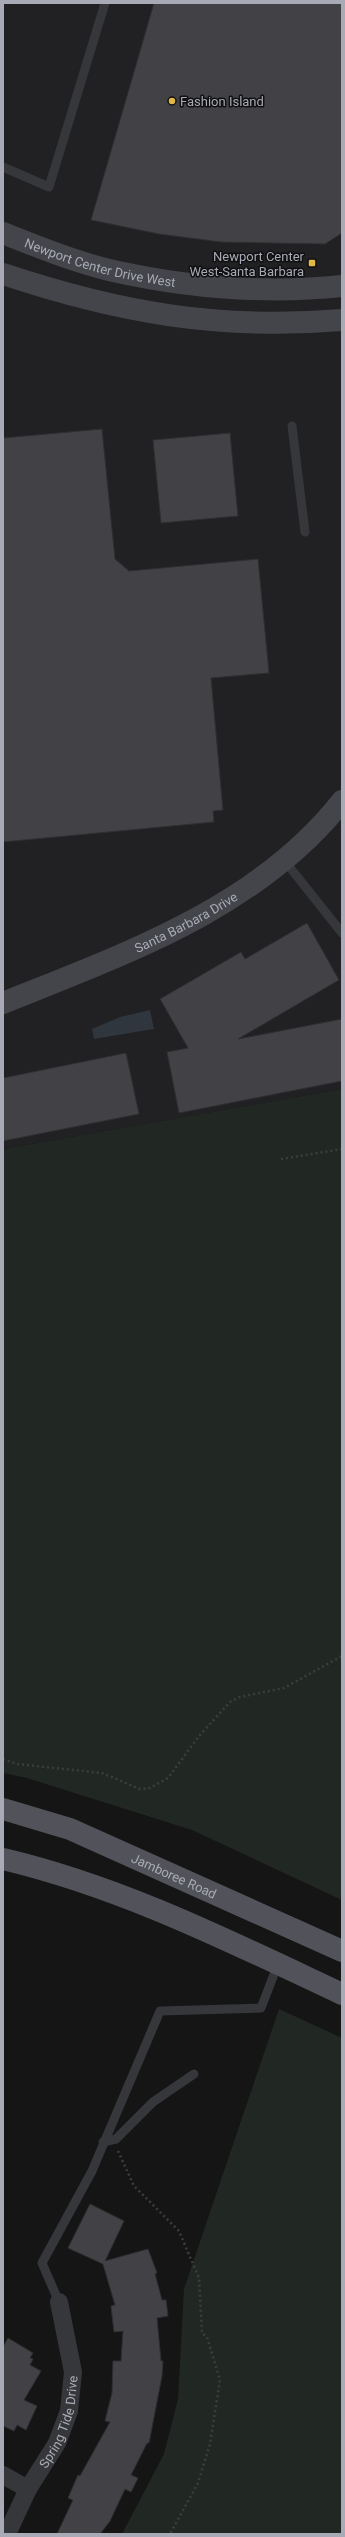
<svg xmlns="http://www.w3.org/2000/svg" width="345" height="2537" viewBox="0 0 345 2537" font-family="Roboto,sans-serif">
<rect width="100%" height="100%" fill="#151516"/>
<path fill="#212123" d="M3 3H342V1089L3 1149Z"/>
<g fill="#212823">
<path d="M342 1089V1900L192 1830 27 1778 3 1773V1149Z"/>
<path d="M279 2009 342 2038V2534H122L164 2454 178 2399 184 2289Z"/>
</g>
<path fill="#2f363e" d="M150 1010 154 1029 94 1039 92 1029 120 1017Z"/>
<g fill="#424246" stroke="#2f2f32">
<path d="M154 3H342V233L325 244 221 242 159 234 91 220Z"/>
<path d="M102 429 115 559 129 571 258 559 269 673 211 678 223 810 213 811 214 822 3 842V438Z"/>
<path d="M230 433 238 516 161 523 153 440Z"/>
<path d="M307 923 339 980 238 1039 342 1019V1081L179 1113 167 1052 188 1048 160 999 241 952 245 959Z"/>
<path d="M126 1053 139 1114 3 1141V1078Z"/>
<path d="M90 2204 124 2221 105 2261 148 2249 157 2273 155 2274 162 2300H166L168 2316 157 2318 161 2361H163L162 2376 149 2443H147L131 2475 138 2478 131 2492 125 2489 110 2521 100 2534H57L73 2500 68 2498 78 2475 80 2476 110 2422 105 2421 112 2393 113 2361H121L123 2331 114 2332 111 2306 115 2305 103 2264 68 2248Z"/>
<path d="M8 2338 33 2353 30 2358 33 2359 30 2365 41 2371 24 2400 37 2406 26 2430 17 2425 14 2431 3 2426V2347Z"/>
</g>
<g fill="none" stroke-linecap="round" stroke-linejoin="round">
<g stroke="#3c3d42" stroke-width="2.5" stroke-dasharray="2 3" stroke-linecap="butt">
<path d="M281 1159 342 1149"/>
<path d="M3 1759 17 1764 102 1773 140 1789 150 1788 168 1778 199 1736 230 1702 240 1697 284 1688 342 1656"/>
<path d="M118 2151 134 2186 179 2231 199 2278 202 2333 207 2337 220 2380 210 2444 198 2483 170 2534"/>
</g>
<g stroke="#36373b" stroke-width="9">
<path d="M3 167 49 187 105 3"/>
<path d="M292 426 305 532"/>
<path d="M284 860 342 933"/>
<path d="M103 2142 116 2139 153 2102 194 2074"/>
<path d="M59 2302 42 2263 92 2171 160 2011 261 2008 278 1964"/>
</g>
<g stroke="#36373b" stroke-width="18">
<path d="M3 2475 28 2489"/>
<path id="s1" d="M7 2534 28 2489 57 2443 69 2411 73 2372 59 2302"/>
</g>
<g stroke="#44454b" stroke-width="22">
<path id="s2" d="M3 233C38 247 73 261 109 270 184 287 265 294 342 286"/>
<path d="M3 274C120 313 219 330 342 320"/>
<path id="s3" d="M3 1003C124 954 258 908 342 801"/>
</g>
<g stroke="#52535a" stroke-width="22">
<path id="s4" d="M3 1809 70 1829 342 1951"/>
<path d="M3 1859C122 1887 231 1942 342 1994"/>
</g>
</g>
<g fill="#e0b843" stroke="#101011" stroke-width="1.5">
<circle cx="172" cy="101" r="4"/>
<rect x="308" y="259" width="8" height="8" rx="2"/>
</g>
<g text-anchor="middle" stroke-width="3" stroke-linejoin="round" paint-order="stroke">
<g font-size="13" fill="#a8abb5" stroke="#101011" text-anchor="start">
<text x="180" y="106">Fashion Island</text>
<text x="304" y="261" text-anchor="end">Newport Center<tspan x="304" dy="15">West-Santa Barbara</tspan></text>
</g>
<g font-size="13" fill="#a8abb5" stroke="#101011">
<text dy="5" stroke="none"><textPath href="#s2" startOffset="102">Newport Center Drive West</textPath></text>
<text dy="5" stroke="none"><textPath href="#s3" startOffset="200">Santa Barbara Drive</textPath></text>
<text dy="5" stroke="none"><textPath href="#s4" startOffset="184">Jamboree Road</textPath></text>
<text dy="5" stroke="none"><textPath href="#s1" startOffset="125">Spring Tide Drive</textPath></text>
</g>
</g>
<rect width="345" height="2537" fill="none" stroke="#a8abb5" stroke-width="8"/>
</svg>
